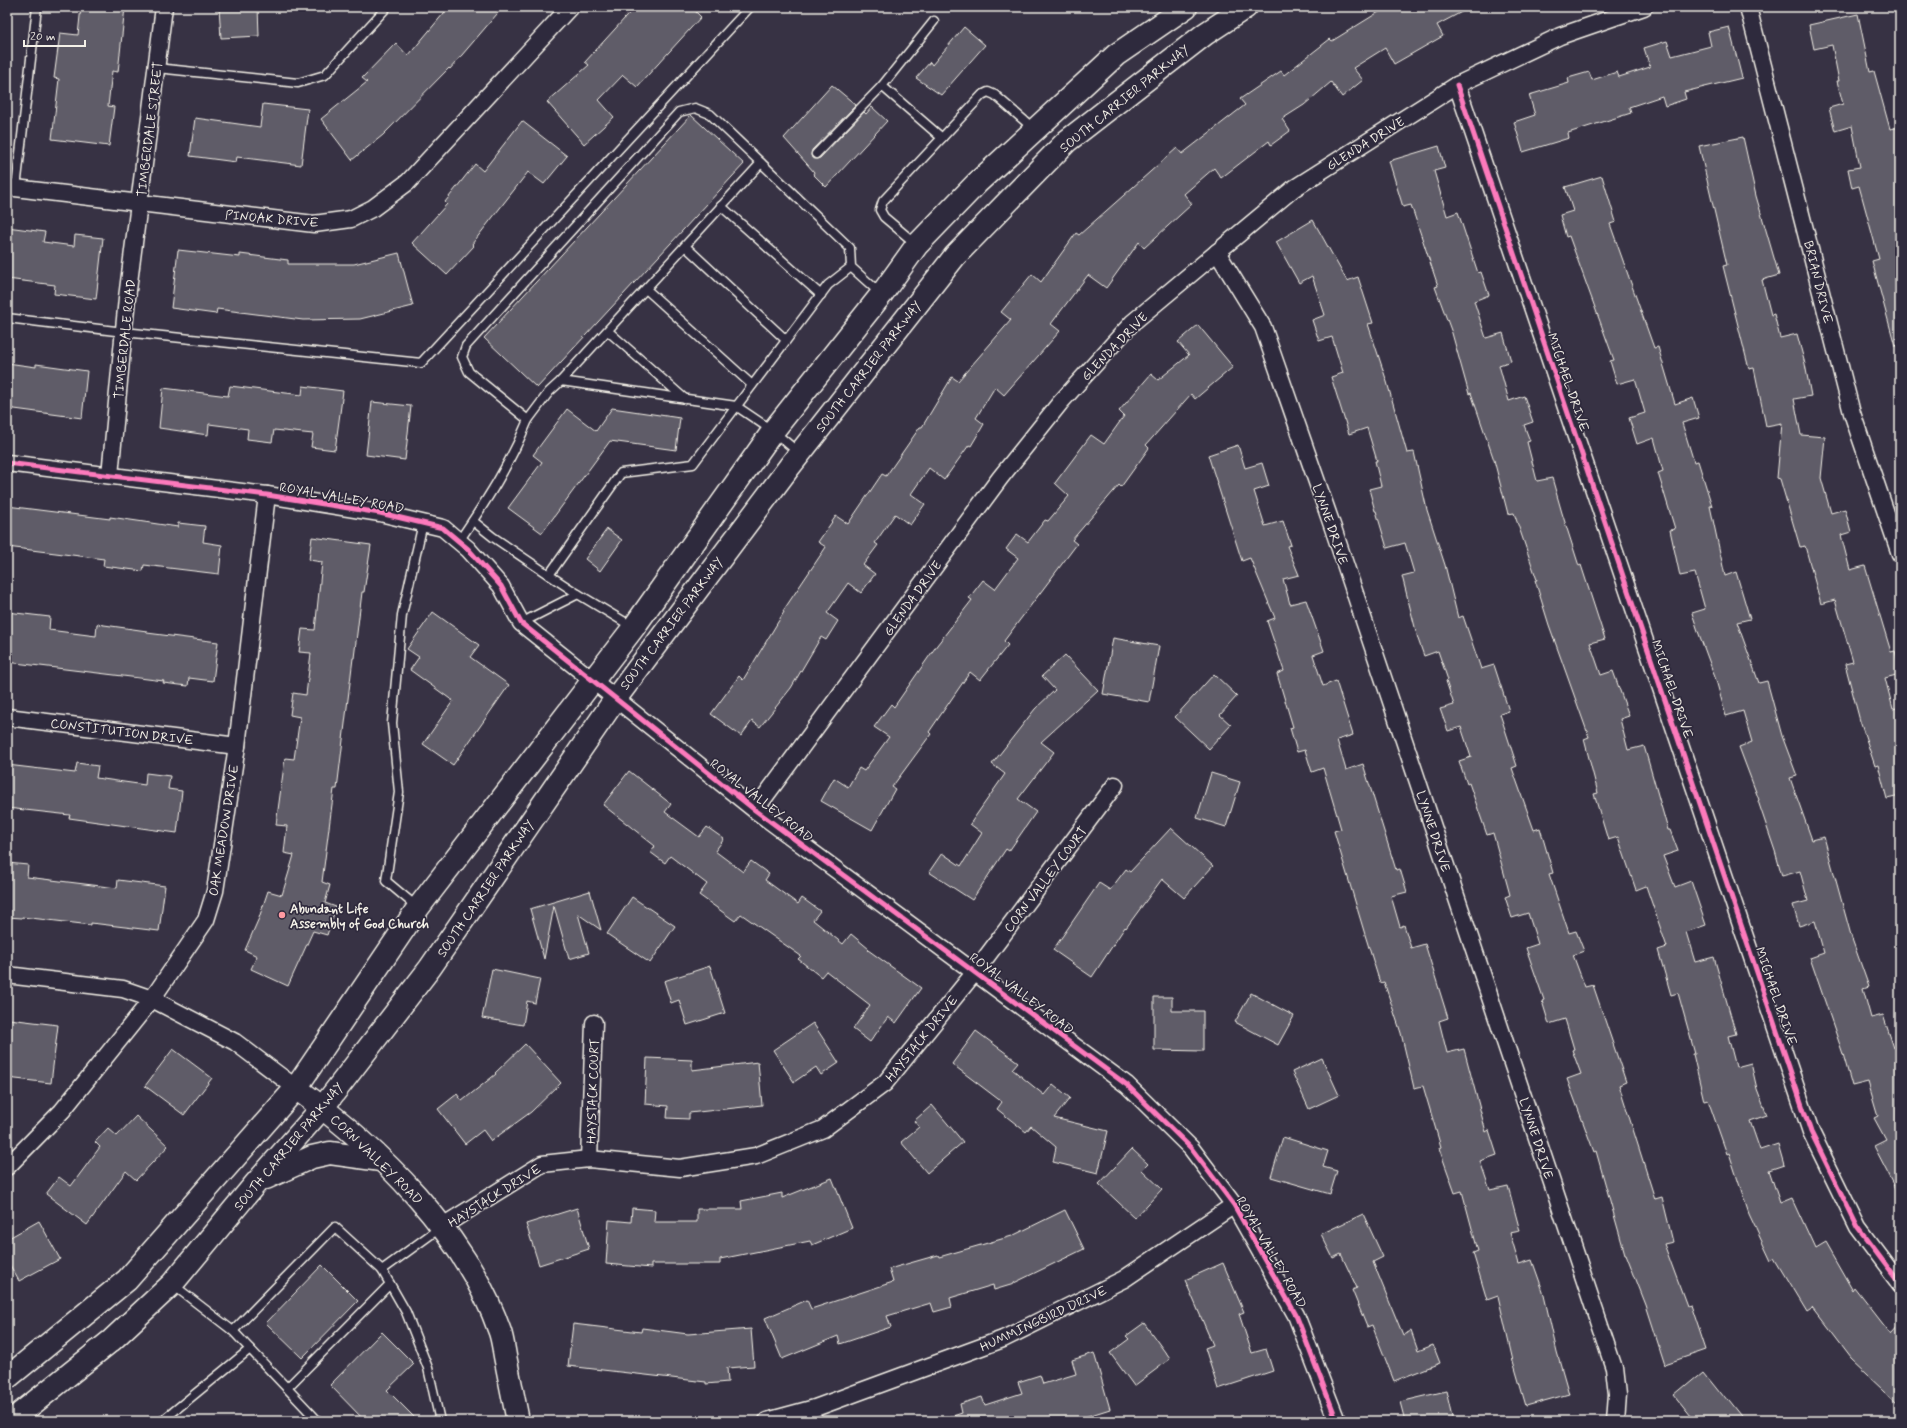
<svg xmlns="http://www.w3.org/2000/svg" width="1907" height="1428" viewBox="0 0 1907 1428" font-family="Mynerve,sans-serif">
<rect width="100%" height="100%" fill="#373244"/>
<filter id="ink" filterUnits="userSpaceOnUse"><feTurbulence type="fractalNoise" baseFrequency=".025" numOctaves="2"/><feDisplacementMap in="SourceGraphic" scale="8" xChannelSelector="R" yChannelSelector="G"/><feConvolveMatrix kernelMatrix="1 2 1 2 8 2 1 2 1" color-interpolation-filters="sRGB"/></filter>
<g filter="url(#ink)">
<g fill="#5f5c67" stroke="#f4f1e8">
<path d="M81 7H125L118 72 112 71 108 106 114 107 109 146 52 139 59 79 54 78 60 33 78 35Z"/>
<path d="M219 7H258L259 36 221 38Z"/>
<path d="M449 7H503L450 69 449 68 383 135 352 160 321 119 367 82 362 78 396 43 408 56Z"/>
<path d="M635 7H691L701 17 637 87 623 75 599 100 614 117 584 144 547 102 589 65 585 62Z"/>
<path d="M1387 7H1471L1437 25 1443 36 1394 64 1385 48 1353 68 1363 80 1342 97 1331 82 1304 105 1282 119 1290 131 1271 145 1269 141 1221 178 1214 168 1184 194 1192 204 1144 248 1139 242 1106 288 1088 275 1051 324 1060 331 1004 395 995 387 976 418 984 424 971 446 969 445 944 480 929 468 911 494 925 504 910 525 895 514 875 543 878 545 863 565 875 574 861 593 848 583 827 613 838 621 826 640 821 637 791 688 760 727 752 721 741 736 711 714 739 676 743 680 784 612 783 611 826 547 818 542 836 516 848 524 882 474 886 476 920 427H922L952 377 958 381 1011 320 1001 312 1032 274 1041 282 1076 233 1079 235 1177 148 1182 154 1245 105 1240 99 1281 71 1284 75 1330 39 1332 41Z"/>
<path d="M1858 14 1870 72 1874 71 1890 129 1900 127V345L1895 346 1872 261 1879 259 1859 186 1852 188 1848 169 1860 167 1852 126 1835 131 1829 108 1843 104 1837 81H1839L1832 45 1814 49 1809 25Z"/>
<path d="M964 27 985 45 941 95 916 78 930 62 932 65Z"/>
<path d="M1729 27 1742 78 1684 92 1686 99 1665 106 1662 96 1629 107 1631 113 1568 133 1569 138 1523 152 1514 122 1535 115 1529 95 1569 83 1568 78 1589 72 1592 80 1617 72 1619 77 1650 67 1644 48 1667 41 1672 56 1711 46 1708 32Z"/>
<path d="M832 85 856 105 812 150 811 155 812 158 817 159 820 158 864 112 866 114 872 107 887 121 826 187 813 174 814 172 784 138Z"/>
<path d="M263 104 308 109 301 165 237 157 236 162 190 156 195 118 260 127Z"/>
<path d="M691 115 744 164 537 388 484 338Z"/>
<path d="M522 121 567 156 544 184 528 172 472 244 474 246 447 275 412 243 447 204 445 202 475 164 483 171Z"/>
<path d="M1743 137 1756 196 1779 275 1762 280 1771 315 1774 314 1780 338 1797 334 1805 364 1811 396 1794 399 1801 435 1825 437 1821 478 1831 513 1845 509 1851 532 1841 535 1850 570 1865 566 1891 652 1895 651 1900 669V674L1885 678 1893 709 1900 707V796L1887 799 1878 765 1875 766 1860 721 1845 664 1853 662 1835 600 1821 604 1805 546 1800 547 1780 479 1777 478 1782 423 1766 426 1754 368 1749 369 1723 266 1727 265 1699 146Z"/>
<path d="M1439 146 1445 168 1434 171 1447 216 1458 212 1478 273 1481 272 1489 295 1474 301 1486 338 1503 333 1511 361 1499 365 1509 401 1524 396 1533 422 1524 425 1530 441 1527 442 1537 481 1552 478 1562 513 1579 566 1581 565 1605 639 1590 643 1601 675 1613 671 1629 716 1620 719 1628 750 1644 746 1668 830H1670L1678 851 1663 856 1675 887 1691 881 1706 925 1686 932 1695 962 1714 957 1736 1034 1728 1036 1736 1067 1751 1063 1757 1089 1767 1115 1750 1121 1760 1150 1778 1144 1784 1165 1769 1170 1780 1203 1792 1198 1815 1248 1825 1242 1853 1291 1855 1288 1890 1333 1900 1322V1405L1850 1358 1812 1308 1806 1312 1774 1259 1771 1261 1749 1214 1729 1153 1727 1154 1708 1100 1704 1101 1693 1054H1695L1678 993 1671 995 1658 950 1667 947 1646 886 1636 890 1618 837 1608 840 1594 794 1598 793 1584 739 1589 737 1549 625 1535 580H1537L1514 513 1508 514 1494 460 1471 393 1469 394 1452 333 1435 287 1438 286 1411 205 1403 207 1389 161Z"/>
<path d="M1602 176 1616 222 1610 224 1654 348 1658 347 1675 404 1693 398 1699 418 1682 423 1694 462 1698 461 1712 506H1710L1725 576 1736 572 1750 619 1737 622 1759 683 1767 681 1782 736 1797 776 1790 778 1812 840 1824 837 1852 939 1869 987 1863 989 1871 1018 1883 1015 1894 1048 1900 1046V1196L1874 1146 1886 1140 1874 1118 1878 1116 1868 1082 1852 1086 1843 1054 1810 958 1824 953 1815 921 1799 926 1793 905 1808 901 1800 871 1782 876 1775 851 1758 801 1759 800 1739 747 1752 742 1743 711 1726 716 1716 680 1699 634 1692 613 1705 609 1695 573 1680 576 1670 530 1675 529 1658 473 1663 471 1654 438 1637 444 1629 418 1645 413 1635 379 1617 384 1610 361 1614 360 1569 236 1566 237 1560 215 1573 211 1565 187Z"/>
<path d="M1313 220 1347 281 1358 277 1373 323 1368 324 1387 382 1407 453 1414 452 1427 510 1445 565 1458 618 1463 616 1481 669 1494 665 1509 711 1500 714 1517 766 1512 768 1534 830 1540 828 1553 873 1549 874 1569 933 1576 931 1584 951 1573 955 1585 987 1593 985 1626 1082 1619 1085 1655 1199 1662 1197 1673 1242 1664 1244 1687 1306 1691 1305 1706 1350 1665 1364 1646 1305 1626 1254H1625L1596 1151 1594 1152 1567 1079 1581 1074 1572 1050 1574 1049 1565 1019 1549 1024 1542 1001 1544 1000 1526 948 1538 944 1528 913 1512 918 1505 897 1510 895 1493 833 1487 835 1469 783 1467 784 1459 761 1471 757 1461 727 1448 731 1440 709 1454 705 1446 681 1448 680 1438 651 1424 656 1418 639 1402 576 1414 573 1405 543 1387 548 1376 511H1375L1369 489 1381 486 1375 461H1377L1367 428 1349 434 1331 377 1343 373 1332 337 1319 341 1312 320 1325 315 1312 276 1299 283 1276 242Z"/>
<path d="M7 227 45 232 43 242 74 246 75 235 103 238 96 299 54 294 55 285 7 279Z"/>
<path d="M178 250 240 257V254L288 260V264H354L399 253 413 306 360 319 303 320 217 309 216 314 171 308Z"/>
<path d="M1198 325 1233 367 1195 399 1191 394 1146 445 1149 448 1121 487 1119 485 1072 540 1077 544 1004 641 1008 645 980 680 970 672 929 732 931 734 892 787 895 789 872 830 821 801 834 778 848 787 859 768 864 771 889 737 874 727 891 704 894 707 937 645 972 600 969 598 983 580 995 589 1018 558 1006 549 1017 534 1028 542 1045 520 1048 521 1069 496 1055 483 1091 435 1104 444 1124 416 1119 411 1151 374 1158 380 1189 355 1178 342Z"/>
<path d="M7 363 36 367V364L87 371 82 418 7 408Z"/>
<path d="M230 386 302 395 303 386 343 391 335 450 311 447 313 434 274 430 272 442 247 439 248 429 209 424 208 435 159 428 163 388 228 396Z"/>
<path d="M372 402 411 406 405 460 366 455Z"/>
<path d="M612 408 680 418 676 450 610 441 542 533 508 508 542 462 533 455 567 409 596 431Z"/>
<path d="M1238 445 1245 468 1262 463 1269 486 1254 491 1265 526 1283 521 1291 545 1287 546 1299 575 1283 579 1290 604 1306 600 1324 651 1313 655 1323 686 1336 681 1353 735 1337 740 1346 770 1363 764 1396 870 1400 869 1407 892 1391 896 1400 927 1404 925 1411 948 1425 944 1448 1018 1439 1021 1447 1053 1464 1049 1486 1132 1489 1130 1497 1155 1480 1161 1490 1190 1508 1186 1520 1231 1510 1233 1519 1264 1532 1260 1543 1291 1557 1352 1569 1394 1526 1406 1513 1361 1498 1296 1487 1300 1473 1253 1478 1251 1462 1191 1455 1193 1439 1148 1441 1147 1423 1086 1414 1088 1401 1033 1384 982 1380 983 1366 938 1334 831 1341 829 1323 768 1312 772 1305 750 1297 752 1290 728 1293 727 1277 674 1284 671 1267 621 1275 618 1250 558 1242 561 1208 455Z"/>
<path d="M7 506 110 519V517L178 527V523L205 526 203 542 222 545 219 574 144 565 143 571 103 566 104 559 7 547Z"/>
<path d="M607 529 622 540 600 571 585 559Z"/>
<path d="M312 537 371 545 364 592H362L354 658H353L337 789H334L322 882 330 885 325 903 336 907 327 935 313 931 288 986 251 969 257 956 245 950 259 918 268 891 282 895 294 855 284 853 287 826 276 825 285 758 294 759 300 717 290 715 293 693 306 695 311 653 299 652 302 629 315 630 322 562 309 560Z"/>
<path d="M7 612 50 617 49 630 96 636 97 624 147 631V633L218 642 213 681 189 678 188 686 163 683 164 681 7 662Z"/>
<path d="M433 612 479 645 470 657 509 685 453 765 423 744 453 701 410 670 419 657 407 649Z"/>
<path d="M1113 638 1159 646 1149 702 1103 694Z"/>
<path d="M1065 655 1098 690 1041 742 1054 752 1018 799 1036 812 1009 851 1006 849 972 900 929 872 942 853 961 866 982 833 970 824 1005 774 992 764 1035 709 1055 690 1042 676Z"/>
<path d="M1214 674 1237 696 1220 715 1231 725 1209 749 1175 717Z"/>
<path d="M77 763 98 766 96 778 145 785 146 773 170 776 168 789 182 791 177 833 69 818 70 815 7 808V765L75 773Z"/>
<path d="M629 771 671 804 665 812 699 837 707 827 724 839 715 851 743 872 751 861 769 874 765 880 798 904 802 898 820 911 813 920 843 944 851 934 869 949 868 950 921 988 896 1023 888 1017 870 1042 853 1029 870 1005 826 971 821 977 798 959 801 956 741 914 735 921 699 895 707 884 670 856 665 863 650 852 655 846 603 805Z"/>
<path d="M1211 773 1240 782 1226 827 1197 818Z"/>
<path d="M1171 828 1213 866 1184 898 1162 879 1126 928 1125 927 1092 977 1053 950 1099 883 1110 890 1126 869 1130 872Z"/>
<path d="M7 863 28 865 27 877 117 888 118 880 165 886 159 931 91 923V925L22 917V918L7 917Z"/>
<path d="M590 891 601 930 578 914 589 953 569 959 554 906 544 959 530 909Z"/>
<path d="M632 897 675 926 650 963 607 934Z"/>
<path d="M710 966 725 1013 687 1025 679 1000 671 1003 664 981Z"/>
<path d="M492 969 540 979 535 1003 527 1001 523 1025 482 1018Z"/>
<path d="M1251 993 1294 1016 1278 1045 1235 1022Z"/>
<path d="M1154 997H1172V1011H1203V1051L1154 1050Z"/>
<path d="M9 1019 58 1025 51 1083 7 1078V1037Z"/>
<path d="M813 1023 839 1063 821 1075 816 1067 794 1082 773 1050Z"/>
<path d="M976 1031 1018 1062 1012 1069 1044 1095 1053 1084 1070 1098 1054 1118 1108 1131 1098 1173 1053 1162 1056 1147 1031 1126 1026 1132 997 1109 1002 1102 952 1064Z"/>
<path d="M525 1044 561 1083 531 1112 491 1141 483 1130 465 1144 438 1109 457 1094 462 1101 496 1074 495 1073Z"/>
<path d="M173 1049 212 1078 184 1115 145 1086Z"/>
<path d="M647 1058 692 1060V1070L758 1062 762 1105 689 1113V1119L667 1118 668 1106 645 1104Z"/>
<path d="M1322 1058 1339 1095 1309 1109 1292 1072Z"/>
<path d="M932 1105 963 1142 927 1173 901 1142 919 1127 914 1121Z"/>
<path d="M136 1116 168 1146 136 1180 126 1171 87 1225 46 1194 59 1177 71 1186 100 1147 95 1142 108 1128 117 1136Z"/>
<path d="M1283 1137 1328 1151 1323 1167 1337 1171 1330 1194 1271 1177Z"/>
<path d="M1132 1149 1148 1164 1142 1170 1162 1189 1135 1218 1099 1184Z"/>
<path d="M832 1178 852 1228 812 1245 810 1241 720 1259V1264H651V1268L606 1264 609 1220 631 1222 632 1208 655 1210 654 1222H697V1209H742L741 1201 782 1193V1198Z"/>
<path d="M577 1208 589 1249 539 1265 526 1224Z"/>
<path d="M1065 1210 1084 1249 1014 1283V1284L994 1290 993 1285 950 1298 952 1307 934 1312 931 1303 887 1316 891 1327 840 1344 838 1336 782 1359 765 1318 807 1300 811 1309 893 1282 889 1269 938 1255 939 1257 1012 1236Z"/>
<path d="M1363 1214 1383 1257 1373 1262 1403 1335 1411 1331 1418 1351 1433 1345 1440 1363 1394 1381 1372 1325 1367 1327 1352 1290 1357 1288 1341 1254 1333 1258 1321 1234Z"/>
<path d="M39 1221 60 1259 19 1281 7 1260V1239Z"/>
<path d="M1223 1263 1244 1312 1239 1314 1252 1353 1266 1349 1273 1371 1218 1389 1205 1348 1213 1345 1185 1280Z"/>
<path d="M322 1265 358 1301 302 1358 266 1323Z"/>
<path d="M1144 1323 1170 1359 1134 1386 1110 1353 1129 1339 1126 1336Z"/>
<path d="M573 1324 641 1332 642 1328 688 1334 751 1329 754 1366 727 1368 728 1382 706 1384V1382L568 1366Z"/>
<path d="M382 1332 414 1364 387 1390 418 1421H365L330 1385Z"/>
<path d="M1094 1353 1110 1409 1072 1421H947V1418L962 1413 960 1404 982 1397 985 1405 1022 1393 1018 1382 1040 1375 1043 1384 1076 1374 1072 1360Z"/>
<path d="M1704 1371 1744 1421H1694L1674 1396Z"/>
<path d="M1446 1391 1453 1421H1405L1400 1402Z"/>
</g>
<g fill="none" stroke-linecap="round" stroke-linejoin="round">
<defs>
<g id="service">
<path d="M157 68 298 83 325 75 387 7"/>
<path d="M882 86 934 21"/>
<path d="M816 154 882 86 942 138"/>
<path d="M16 188 37 7"/>
<path d="M721 206 821 295"/>
<path d="M916 244 884 217 880 210 883 201 982 95 988 92 995 95 1034 129"/>
<path d="M685 246 786 340"/>
<path d="M646 289 752 385"/>
<path d="M7 318 124 332 421 363 750 7"/>
<path d="M608 331 685 399"/>
<path d="M561 381 761 163"/>
<path d="M528 420 549 392 561 381 736 406 773 431 799 453"/>
<path d="M473 521 493 537 549 575"/>
<path d="M459 541C487 500 509 466 528 420L469 372 462 357 466 346 679 112 695 108 710 114 850 248 851 267 881 294"/>
<path d="M578 594 549 575 621 473 693 464 828 285 851 267"/>
<path d="M521 623 578 594 633 627"/>
<path d="M417 907 386 881 399 792 392 723 402 615 423 523"/>
<path d="M382 1270 406 1312 428 1368 440 1421"/>
<path d="M172 1284 233 1331 335 1227 382 1270 441 1227"/>
<path d="M233 1331 318 1421"/>
<path d="M287 1388 390 1284"/>
<path d="M162 1421 250 1349"/>
</g>
<g id="minor">
<path d="M1748 7 1852 413 1900 554"/>
<path d="M1457 85 1811 1132 1858 1228 1900 1284"/>
<path d="M7 187 314 224 351 219 373 208 408 182 570 7"/>
<path d="M1217 252 1263 327 1333 528 1614 1368 1617 1395 1615 1421"/>
<path d="M7 463 267 495 380 513 443 528 468 549 501 586 521 623 755 810 1127 1085 1191 1148 1234 1205 1296 1315 1337 1421"/>
<path d="M110 475 127 298 164 7"/>
<path d="M7 717 237 746"/>
<path d="M755 810 1000 478 1060 403 1132 323 1293 189 1457 85 1560 36 1644 7"/>
<path d="M7 975 123 989 152 999 235 1042 296 1088"/>
<path d="M589 1159 594 1023"/>
<path d="M7 1167 62 1111 152 999 206 920 215 891 237 746 267 495"/>
<path d="M441 1227 542 1164 589 1159 680 1168 756 1156 823 1129 885 1083 975 972 1115 785"/>
<path d="M767 1421 815 1408 1003 1339 1124 1279 1234 1205"/>
</g>
<g id="secondary">
<path d="M296 1088C378 1148 466 1233 500 1332 503 1341 504 1352 506 1361 510 1381 514 1401 518 1421"/>
<path d="M266 1178 312 1157 330 1153 381 1160"/>
<path d="M7 1378 127 1280 296 1088 418 908 634 627 773 431 881 295 917 245 977 183 1116 55 1186 7"/>
<path d="M11 1421 112 1340 172 1284 256 1183 323 1107 430 968 616 698 790 466 955 256 1067 141 1205 34 1246 7"/>
</g>
</defs>
<use href="#service" stroke="#f4f1e8" stroke-width="11"/>
<use href="#minor" stroke="#f4f1e8" stroke-width="19"/>
<use href="#secondary" stroke="#f4f1e8" stroke-width="25"/>
<use href="#service" stroke="#2f2a3d" stroke-width="8"/>
<use href="#minor" stroke="#2f2a3d" stroke-width="16"/>
<use href="#secondary" stroke="#2f2a3d" stroke-width="22"/>
<defs>
<g id="cycleway">
<path d="M1457 85 1811 1132 1858 1228 1900 1284"/>
<path d="M7 463 267 495 380 513 443 528 468 549 501 586 521 623 755 810 1127 1085 1191 1148 1234 1205 1296 1315 1337 1421"/>
</g>
</defs>
<use href="#cycleway" stroke="#2f2a3d" stroke-width="8"/>
<use href="#cycleway" stroke="#fd7abc" stroke-width="5"/>
</g>
</g>
<circle fill="#ff9aa2" stroke="#2f2a3d" stroke-width="1.5" cx="282" cy="915" r="4"/>
<g text-anchor="middle" stroke-width="3.5" stroke-linejoin="round" paint-order="stroke">
<g font-size="13" fill="#f4f1e8" stroke="#2f2a3d">
<text transform="translate(1124 98) rotate(-39)" y="5">SOUTH CARRIER PARKWAY</text>
<text transform="translate(149 129) rotate(-83)" y="5">TIMBERDALE STREET</text>
<text transform="translate(1365 143) rotate(-32)" y="5">GLENDA DRIVE</text>
<text transform="translate(272 218) rotate(5)" y="5">PINOAK DRIVE</text>
<text transform="translate(1819 282) rotate(76)" y="5">BRIAN DRIVE</text>
<text transform="translate(124 339) rotate(-84)" y="5">TIMBERDALE ROAD</text>
<text transform="translate(1114 346) rotate(-46)" y="5">GLENDA DRIVE</text>
<text transform="translate(868 366) rotate(-52)" y="5">SOUTH CARRIER PARKWAY</text>
<text transform="translate(1569 382) rotate(71)" y="5">MICHAEL DRIVE</text>
<text transform="translate(342 497) rotate(10)" y="5">ROYAL VALLEY ROAD</text>
<text transform="translate(1331 524) rotate(71)" y="5">LYNNE DRIVE</text>
<text transform="translate(912 598) rotate(-54)" y="5">GLENDA DRIVE</text>
<text transform="translate(671 623) rotate(-53)" y="5">SOUTH CARRIER PARKWAY</text>
<text transform="translate(1673 689) rotate(71)" y="5">MICHAEL DRIVE</text>
<text transform="translate(122 731) rotate(7)" y="5">CONSTITUTION DRIVE</text>
<text transform="translate(762 800) rotate(38)" y="5">ROYAL VALLEY ROAD</text>
<text transform="translate(223 830) rotate(-81)" y="5">OAK MEADOW DRIVE</text>
<text transform="translate(1434 831) rotate(72)" y="5">LYNNE DRIVE</text>
<text transform="translate(1045 879) rotate(-53)" y="5">CORN VALLEY COURT</text>
<text transform="translate(485 888) rotate(-56)" y="5">SOUTH CARRIER PARKWAY</text>
<text transform="translate(1022 993) rotate(37)" y="5">ROYAL VALLEY ROAD</text>
<text transform="translate(1777 996) rotate(71)" y="5">MICHAEL DRIVE</text>
<text transform="translate(921 1038) rotate(-51)" y="5">HAYSTACK DRIVE</text>
<text transform="translate(592 1091) rotate(-88)" y="5">HAYSTACK COURT</text>
<text transform="translate(1537 1138) rotate(72)" y="5">LYNNE DRIVE</text>
<text transform="translate(288 1146) rotate(-50)" y="5">SOUTH CARRIER PARKWAY</text>
<text transform="translate(377 1159) rotate(44)" y="5">CORN VALLEY ROAD</text>
<text transform="translate(494 1195) rotate(-32)" y="5">HAYSTACK DRIVE</text>
<text transform="translate(1272 1252) rotate(60)" y="5">ROYAL VALLEY ROAD</text>
<text transform="translate(1043 1318) rotate(-25)" y="5">HUMMINGBIRD DRIVE</text>
</g>
<g font-size="13" font-weight="bold" fill="#f4f1e8" stroke="#2f2a3d" text-anchor="start">
<text x="290" y="913">Abundant Life<tspan x="290" dy="15">Assembly of God Church</tspan></text>
</g>
</g>
<rect width="1907" height="1428" fill="none" stroke="#2f2a3d" stroke-width="24"/>
<rect x="12" y="12" width="1883" height="1404" fill="none" stroke="#f4f1e8" stroke-width="1.5" filter="url(#ink)"/>
<path d="M24 40v6h61v-6" fill="none" stroke="#f4f1e8" stroke-width="2"/>
<text x="30" y="40" font-size="12" fill="#f4f1e8" stroke="#2f2a3d" stroke-width="3" paint-order="stroke">20 m</text>
</svg>
